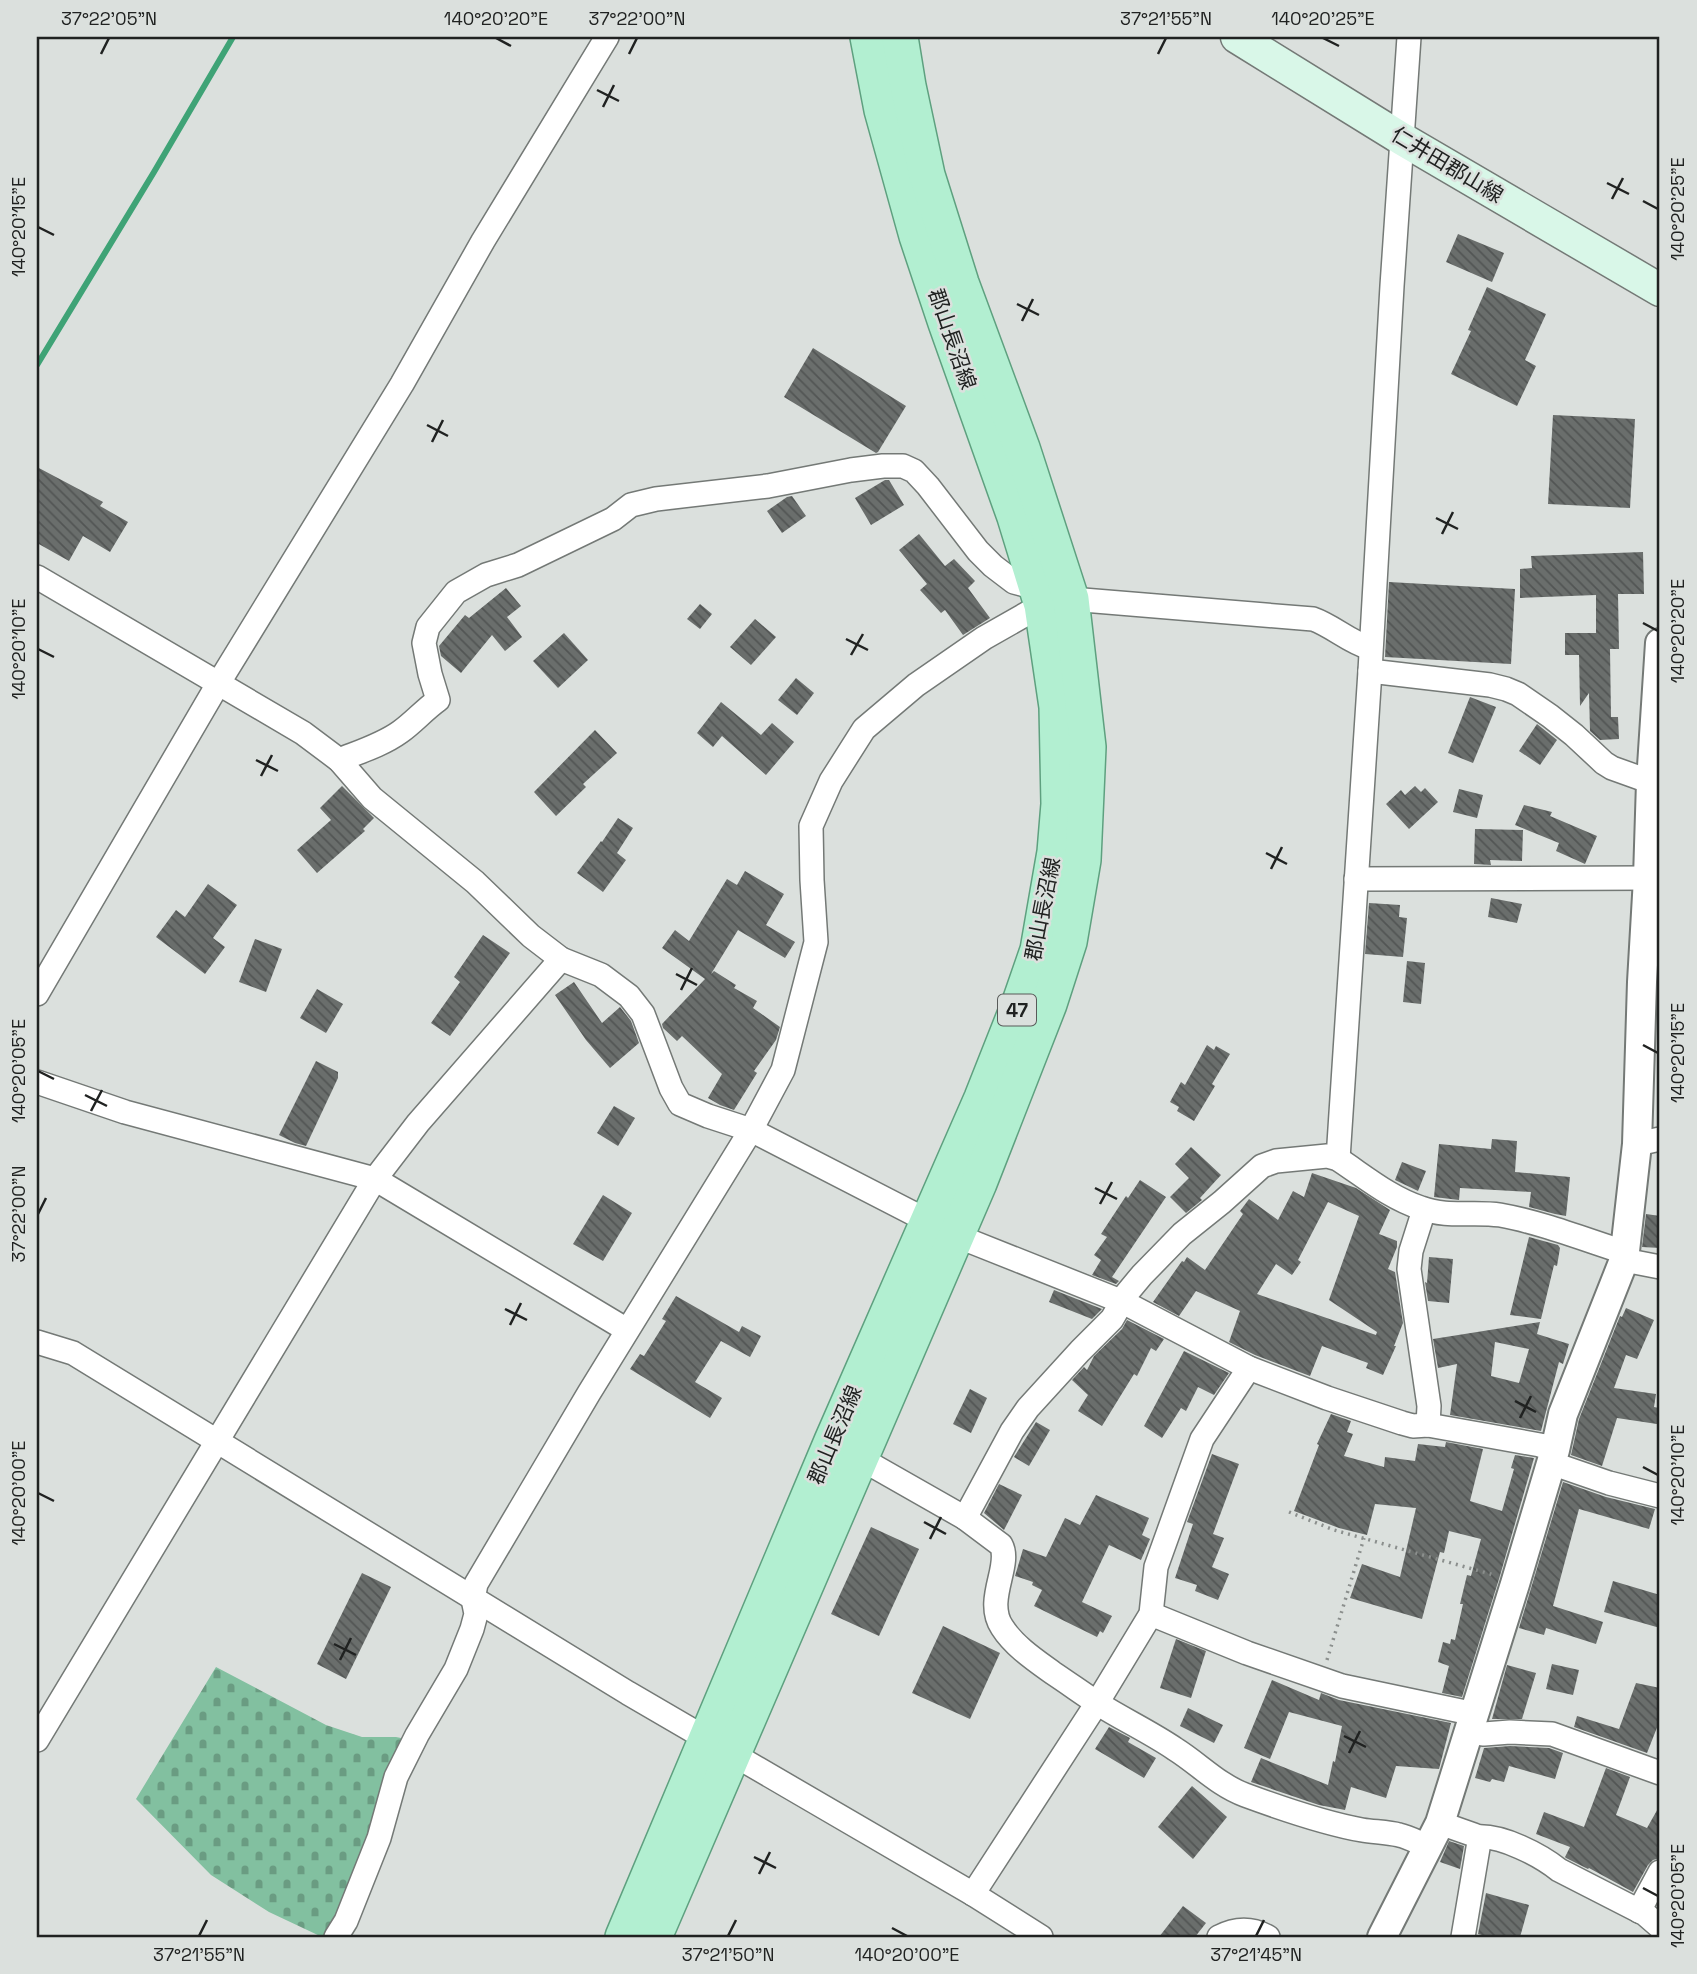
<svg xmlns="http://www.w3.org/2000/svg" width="1697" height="1974" viewBox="0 0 1697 1974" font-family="'Space Grotesk','Noto Sans JP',sans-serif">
<defs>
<pattern id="cemetery-stones" width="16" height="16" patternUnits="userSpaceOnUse" patternTransform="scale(1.75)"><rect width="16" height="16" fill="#82c0a0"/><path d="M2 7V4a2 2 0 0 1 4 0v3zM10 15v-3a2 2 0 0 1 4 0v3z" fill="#6a9c82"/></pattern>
<pattern id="building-back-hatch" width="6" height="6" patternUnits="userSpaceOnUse" patternTransform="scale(1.75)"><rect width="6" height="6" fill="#6a6e6c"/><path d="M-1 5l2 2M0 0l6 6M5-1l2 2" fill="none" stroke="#525554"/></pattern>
</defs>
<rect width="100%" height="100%" fill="#dbe0dd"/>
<path fill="url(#cemetery-stones)" d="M216 1667 326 1725 362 1737H396L411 1740 331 1937H322L269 1912 211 1875 136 1799Z"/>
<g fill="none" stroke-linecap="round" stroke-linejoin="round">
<path stroke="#3fa376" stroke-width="6" d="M37 365 154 172 233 37"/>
</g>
<g fill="url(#building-back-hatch)" fill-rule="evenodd">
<path d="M1458 234 1504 253 1492 282 1446 262Z"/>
<path d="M1487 287 1546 314 1525 360 1536 366 1517 406 1451 374 1471 331 1468 330Z"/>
<path d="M813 348 906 406 878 452 876 453 784 397Z"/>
<path d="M1553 415 1635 419 1630 508 1548 504Z"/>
<path d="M37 467 103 502 100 506 128 522 110 552 83 536 69 561 37 543Z"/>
<path d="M885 480H889L904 505 871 525 855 498Z"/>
<path d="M792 496 806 516 782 533 767 511 787 497Z"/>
<path d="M919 534 945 566 954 559 975 581 968 588 990 618 963 635 945 610 941 613 920 590 927 584 899 550Z"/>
<path d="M1643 552 1644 594H1618L1619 649H1610L1611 717H1618L1619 739 1600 740 1590 731 1589 693 1580 706 1579 655H1565V633H1596V595L1520 598V569L1532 568 1531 556Z"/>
<path d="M1389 582 1515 589 1511 664 1385 657Z"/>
<path d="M506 588 521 606 507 617 522 637 505 651 492 635 461 673 441 656 439 646 465 615 469 618Z"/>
<path d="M700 604 712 614 700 629 687 619Z"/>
<path d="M755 619 776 637 751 665 730 647Z"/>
<path d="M564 633 588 660 558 688 533 661Z"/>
<path d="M796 678 814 693 797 715 778 700Z"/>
<path d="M1470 697 1496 707 1473 763 1448 753Z"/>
<path d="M721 702 761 735 772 723 794 742 766 775 722 736 713 747 697 733Z"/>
<path d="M1537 724 1557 740 1540 765 1519 751Z"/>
<path d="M595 730 617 753 583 784 586 787 556 816 534 792Z"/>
<path d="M342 786 374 818 363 829 365 831 317 873 297 850 331 820 320 808Z"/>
<path d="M1415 786 1421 792 1425 788 1438 802 1409 829 1386 804 1401 790 1405 795Z"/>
<path d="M1459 789 1483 795 1477 818 1453 812Z"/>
<path d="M1524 805 1552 812 1550 816 1597 836 1585 864 1556 851 1559 843 1515 825Z"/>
<path d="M618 818 633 828 617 853 626 860 603 892 577 873 601 841 602 842Z"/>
<path d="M1475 829 1523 830 1522 861 1490 860 1491 865 1474 864Z"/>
<path d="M745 871 784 894 766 925 795 942 785 958 738 930 711 974 714 971 736 985 734 988 757 1001 753 1008 780 1027 776 1040 754 1071 757 1073 734 1110 720 1105 708 1098 722 1074 682 1036 677 1041 663 1028 662 1024 705 979 662 948 675 930 689 941 727 879 737 885Z"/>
<path d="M208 884 237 905 213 938 225 947 205 974 156 937 176 910 185 917Z"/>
<path d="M1491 898 1522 904 1517 923 1488 917Z"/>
<path d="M1369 903 1400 905 1399 917 1407 918 1403 957 1365 954Z"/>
<path d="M483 935 510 953 450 1036 431 1023 460 982 454 977Z"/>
<path d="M255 939 282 949 266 992 239 982Z"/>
<path d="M1407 961 1425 963 1421 1004 1403 1002Z"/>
<path d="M574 982 602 1023 620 1007 631 1021 639 1043 610 1068 586 1040 555 995Z"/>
<path d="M317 989 343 1004 326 1033 300 1018Z"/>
<path d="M1207 1045 1214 1050 1216 1046 1230 1054 1212 1084 1215 1086 1194 1121 1177 1111 1179 1107 1170 1102 1181 1082 1185 1085Z"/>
<path d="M316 1061 338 1072V1078L306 1146 295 1143 279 1135Z"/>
<path d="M614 1106 635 1118 618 1146 597 1133Z"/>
<path d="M1492 1139 1517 1141 1515 1172 1570 1177 1566 1216 1555 1214 1529 1207 1531 1192 1460 1188 1459 1200 1434 1197 1439 1144 1491 1149Z"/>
<path d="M1191 1147 1221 1175 1200 1198 1202 1200 1186 1213 1170 1197 1189 1178 1175 1164Z"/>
<path d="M1402 1162 1426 1171 1418 1191 1395 1180Z"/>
<path d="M1312 1173 1356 1188 1390 1210 1379 1234 1397 1241V1247L1388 1269 1395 1272 1403 1323 1394 1346H1396L1383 1375 1366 1368 1368 1363 1322 1346 1310 1376 1255 1355 1229 1342 1240 1311 1196 1291 1179 1316 1153 1302 1182 1261 1184 1262 1187 1257 1205 1270 1243 1214 1240 1211 1249 1199 1278 1220 1293 1191 1304 1197ZM1328 1202 1359 1216 1329 1300 1377 1332 1376 1335 1257 1294 1276 1264 1292 1275 1301 1262 1298 1260Z"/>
<path d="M1140 1180 1166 1197 1112 1277 1119 1281 1116 1284 1092 1275 1101 1260 1094 1255 1107 1237 1101 1234 1126 1196 1128 1198Z"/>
<path d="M603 1195 632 1213 603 1261 573 1244Z"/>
<path d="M1646 1214 1660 1216V1248L1642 1247Z"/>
<path d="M1529 1237 1558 1245 1560 1248 1557 1266 1554 1265 1541 1319 1510 1315Z"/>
<path d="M1429 1257 1453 1259 1449 1303 1428 1301 1425 1282 1427 1283Z"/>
<path d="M1054 1290 1102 1309 1092 1319 1049 1302Z"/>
<path d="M676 1296 739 1332 742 1326 761 1336 750 1357 721 1341 695 1382 722 1398 710 1418 630 1369 640 1354 644 1356 666 1321 662 1319Z"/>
<path d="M1626 1308 1654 1320 1637 1359 1626 1355 1614 1388 1656 1394 1654 1407 1659 1408 1657 1424 1617 1418 1602 1466 1571 1455 1579 1419 1620 1316 1622 1317Z"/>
<path d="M1127 1320 1164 1339 1156 1351 1151 1348 1137 1376 1134 1374 1102 1426 1078 1411 1088 1395 1072 1380 1084 1367 1087 1370 1094 1356 1122 1329Z"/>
<path d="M1540 1322 1537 1334 1569 1344 1563 1364 1559 1362 1541 1431 1450 1415 1457 1364 1438 1368 1433 1339ZM1495 1342 1529 1349 1519 1383 1491 1376Z"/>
<path d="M1184 1351 1229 1373 1214 1395 1198 1387 1186 1411 1181 1408 1162 1438 1144 1426Z"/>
<path d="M970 1389 987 1398 971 1433 953 1424Z"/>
<path d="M1331 1414 1351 1421 1347 1432 1353 1434 1344 1456 1384 1467 1385 1457 1415 1461 1418 1444 1445 1447 1446 1442 1483 1449 1470 1501 1502 1511 1514 1469 1511 1468 1515 1455 1534 1458 1499 1579 1462 1697 1442 1693 1449 1666 1438 1662 1443 1642 1450 1644 1451 1639 1455 1640 1463 1604H1460L1467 1575 1471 1576 1481 1539 1449 1531 1444 1553 1440 1552 1422 1619 1350 1598 1362 1564 1400 1577 1416 1508 1375 1504 1367 1535 1339 1528 1294 1511 1319 1445 1317 1444Z"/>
<path d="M1036 1422 1050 1430 1029 1466 1014 1457Z"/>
<path d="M1212 1454 1239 1464 1213 1534 1224 1538 1212 1567 1229 1574 1218 1600 1195 1591 1197 1585 1175 1578 1193 1524 1187 1522Z"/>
<path d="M1563 1482 1606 1497 1655 1509 1649 1529 1579 1509 1553 1606 1603 1622 1596 1644 1546 1628 1544 1635 1519 1628Z"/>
<path d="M999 1484 1022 1495 1004 1530 984 1513Z"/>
<path d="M1096 1495 1149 1518 1142 1535 1150 1539 1141 1560 1109 1545 1082 1602 1112 1616 1103 1633 1100 1631 1097 1637 1034 1606 1042 1590 1032 1585 1033 1582 1015 1576 1023 1549 1046 1557 1065 1518 1080 1525Z"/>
<path d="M871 1527 919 1549 879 1636 831 1614Z"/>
<path d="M362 1573 391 1587 346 1679 317 1664Z"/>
<path d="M1613 1581 1660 1595V1628L1604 1612Z"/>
<path d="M943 1626 1000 1653 970 1719 912 1693Z"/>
<path d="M1176 1639 1206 1651 1191 1698 1160 1688Z"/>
<path d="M1552 1664 1579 1670 1573 1695 1546 1689Z"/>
<path d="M1507 1665 1536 1673 1522 1719H1492Z"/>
<path d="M1272 1680 1319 1700 1321 1693 1339 1700 1451 1723 1439 1769 1396 1766 1386 1798 1351 1787 1345 1810 1319 1805 1251 1782 1261 1758 1328 1785 1333 1761 1335 1762 1342 1726 1289 1712 1270 1759 1244 1748Z"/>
<path d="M1636 1683 1660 1688V1720L1647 1753 1574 1727 1577 1716 1619 1729Z"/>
<path d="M1188 1708 1223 1725 1214 1743 1180 1726Z"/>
<path d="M1109 1727 1130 1738 1128 1742 1156 1758 1144 1778 1095 1749Z"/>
<path d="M1510 1746 1549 1748 1563 1753 1555 1779 1509 1766 1504 1782 1492 1779 1490 1782 1475 1778 1484 1748Z"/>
<path d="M1606 1768 1630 1777 1616 1815 1647 1828 1660 1805V1858L1653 1860 1648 1865 1633 1892 1589 1868 1588 1869 1566 1858 1565 1857 1570 1847 1536 1834 1544 1812 1584 1827Z"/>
<path d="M1192 1786 1227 1817 1193 1859 1158 1827Z"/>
<path d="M1449 1841 1464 1846 1460 1869 1440 1862Z"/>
<path d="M1486 1893 1529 1905 1520 1937H1489L1478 1934Z"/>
<path d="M1183 1906 1206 1923 1195 1937H1159Z"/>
</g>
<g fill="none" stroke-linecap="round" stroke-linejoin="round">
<defs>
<g id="minor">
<path d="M37 577 303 733 339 760 372 798 475 882 531 936 561 959 601 975 629 996 643 1014 671 1088 680 1104 708 1116 751 1130 957 1236 1123 1302 1249 1368 1327 1398 1402 1423 1413 1426 1428 1425 1540 1445 1555 1450"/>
<path d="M1370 671 1490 685 1506 689 1518 694 1550 716 1574 735 1604 763 1612 768 1651 782"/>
<path d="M339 760C359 752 382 745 400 732 413 723 424 710 438 700L430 674 424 643 428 627 456 592 486 575 518 565 613 519 631 505 656 499 768 486 851 470 883 466H903L914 471 928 486 978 551 993 566 1014 582 1037 588"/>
<path d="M1356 879 1648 878"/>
<path d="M37 994 218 684 402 384 483 241 607 37"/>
<path d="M37 1082 125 1112 375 1179 627 1330"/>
<path d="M1637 1144 1660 1139"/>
<path d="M1338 1159 1370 671 1392 286 1409 37"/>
<path d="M1424 1210 1411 1251 1409 1269 1429 1406 1428 1425"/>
<path d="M1624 1260 1660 1267"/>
<path d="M37 1342 73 1353 628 1693 973 1894 1041 1937"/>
<path d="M849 1452 965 1518"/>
<path d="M1551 1463 1609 1483 1660 1496"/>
<path d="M1151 1614 1247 1653 1342 1686 1475 1714"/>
<path d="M1469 1732 1484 1734 1510 1732 1552 1734 1660 1773"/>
<path d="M37 1740 375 1179 418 1123 561 959"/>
<path d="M1440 1823 1474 1835 1477 1837 1479 1842 1463 1937"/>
<path d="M1477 1837C1502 1835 1540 1855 1559 1870L1645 1914 1660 1927"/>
<path d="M1429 1847C1419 1843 1409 1837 1399 1835 1388 1832 1374 1832 1362 1830 1323 1823 1283 1809 1245 1795 1218 1785 1199 1764 1175 1749 1150 1732 1122 1719 1097 1703 1082 1693 1068 1683 1053 1673 1035 1660 1014 1646 1002 1627 984 1600 1012 1565 1001 1545L965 1518 1012 1431 1028 1408 1080 1351 1112 1319 1127 1293 1142 1275 1182 1234 1222 1202 1262 1166 1276 1161 1327 1156 1338 1159C1364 1176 1390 1198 1421 1208 1447 1218 1474 1211 1500 1215 1540 1222 1586 1240 1624 1252"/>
<path d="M973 1894 1097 1703 1151 1614 1156 1567 1202 1439 1249 1368"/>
<path d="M1639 1911 1660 1872"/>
<path d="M336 1937 346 1921 379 1838 396 1777 417 1735 456 1669 472 1629 476 1614 473 1599 476 1584 589 1393 751 1130 783 1070 816 942 812 880 811 826 831 781 864 729 916 685 984 638 1042 605 1071 599 1313 619C1333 626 1349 642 1370 648"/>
<path d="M1219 1937C1236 1928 1252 1928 1268 1937"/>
</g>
<path id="tertiary" d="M1382 1937 1440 1823 1515 1584 1555 1450 1563 1414 1624 1260 1637 1144 1642 982 1648 878 1651 782 1660 643"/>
<path id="secondary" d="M1237 37 1402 139 1660 290"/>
<g id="primary">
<path d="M623 1937 832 1441 982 1098 1020 1002 1038 950 1055 852 1059 804 1057 707 1042 605 1015 517 946 323 917 236 882 110 868 37"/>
<path d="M654 1937 979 1183 1049 1004 1069 942 1083 860 1088 747 1071 599 1022 448 961 283 927 175 908 86 900 37"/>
</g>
</defs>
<use href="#minor" stroke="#747976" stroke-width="26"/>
<use href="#tertiary" stroke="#747976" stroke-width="32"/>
<use href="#secondary" stroke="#747976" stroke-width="35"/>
<use href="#primary" stroke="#5ea07f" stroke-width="38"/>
<g stroke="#8b8f8d" stroke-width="3.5" stroke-dasharray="2 5" stroke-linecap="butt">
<path d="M1289 1512 1334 1530 1494 1575"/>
<path d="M1327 1660 1364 1538"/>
</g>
<use href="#minor" stroke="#fff" stroke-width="23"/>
<use href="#tertiary" stroke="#fff" stroke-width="28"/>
<use href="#secondary" stroke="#d9f7e8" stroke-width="32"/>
<use href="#primary" stroke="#b2efd1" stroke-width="35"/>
</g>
<path fill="none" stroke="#202221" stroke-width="2.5" d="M496 38 511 46M1323 38 1339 46M101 54 109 38M629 54 637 38M1158 54 1166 38M597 90 619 101M603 107 614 85M1607 183 1629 194M1612 199 1623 178M1643 201 1658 209M38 227 54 235M1017 304 1039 315M1022 321 1033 299M427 425 448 436M432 442 443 420M1436 518 1458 529M1442 534 1453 512M1643 623 1658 631M846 639 868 650M38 649 54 657M851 655 863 634M256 760 278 771M261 776 272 755M1266 853 1287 864M1271 869 1282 847M676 974 697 985M681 990 692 968M1643 1045 1658 1053M38 1071 54 1079M85 1095 107 1106M91 1111 102 1090M1095 1188 1117 1199M1100 1204 1112 1182M38 1214 46 1198M505 1309 527 1320M510 1325 521 1303M1515 1401 1536 1412M1520 1418 1531 1396M1643 1467 1658 1475M38 1493 54 1501M924 1522 946 1534M930 1539 941 1517M334 1644 356 1655M340 1660 351 1638M1344 1736 1366 1747M1349 1753 1360 1731M754 1857 776 1868M759 1874 770 1852M1643 1888 1658 1896M892 1928 907 1936M199 1936 207 1920M728 1936 736 1920M1256 1936 1264 1920"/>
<g text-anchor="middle" stroke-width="5" stroke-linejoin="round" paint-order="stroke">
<rect fill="#dbe0dd" stroke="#585b59" stroke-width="2" x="998" y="994.5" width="38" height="31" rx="5"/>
<g font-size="19" font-weight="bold" fill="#202221">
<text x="1017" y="1017">47</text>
</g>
<g font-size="21" fill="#202221" stroke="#dbe0dd">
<text transform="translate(1447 165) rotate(31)" y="7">仁井田郡山線</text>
<text transform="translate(952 339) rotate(71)" y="7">郡山長沼線</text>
<text transform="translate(1043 909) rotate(-79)" y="7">郡山長沼線</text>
<text transform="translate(835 1435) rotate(-67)" y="7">郡山長沼線</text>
</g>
</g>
<rect width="1697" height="1974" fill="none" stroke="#dbe0dd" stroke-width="77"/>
<rect x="38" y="38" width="1620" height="1898" fill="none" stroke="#202221" stroke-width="2.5"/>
<g font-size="18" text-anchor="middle" fill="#202221">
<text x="109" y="25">37°22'05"N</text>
<text x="496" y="25">140°20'20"E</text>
<text x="637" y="25">37°22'00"N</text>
<text x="1166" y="25">37°21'55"N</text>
<text x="1323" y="25">140°20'25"E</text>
<text transform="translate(1678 209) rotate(-90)" y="6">140°20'25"E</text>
<text transform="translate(19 227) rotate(-90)" y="6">140°20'15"E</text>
<text transform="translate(1678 631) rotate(-90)" y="6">140°20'20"E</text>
<text transform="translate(19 649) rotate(-90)" y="6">140°20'10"E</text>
<text transform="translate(1678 1053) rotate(-90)" y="6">140°20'15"E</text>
<text transform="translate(19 1071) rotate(-90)" y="6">140°20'05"E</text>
<text transform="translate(19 1214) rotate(-90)" y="6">37°22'00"N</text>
<text transform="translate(1678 1475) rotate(-90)" y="6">140°20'10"E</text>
<text transform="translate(19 1493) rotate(-90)" y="6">140°20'00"E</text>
<text transform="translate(1678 1896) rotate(-90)" y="6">140°20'05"E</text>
<text x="199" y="1961">37°21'55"N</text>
<text x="728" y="1961">37°21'50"N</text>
<text x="907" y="1961">140°20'00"E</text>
<text x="1256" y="1961">37°21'45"N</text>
</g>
</svg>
